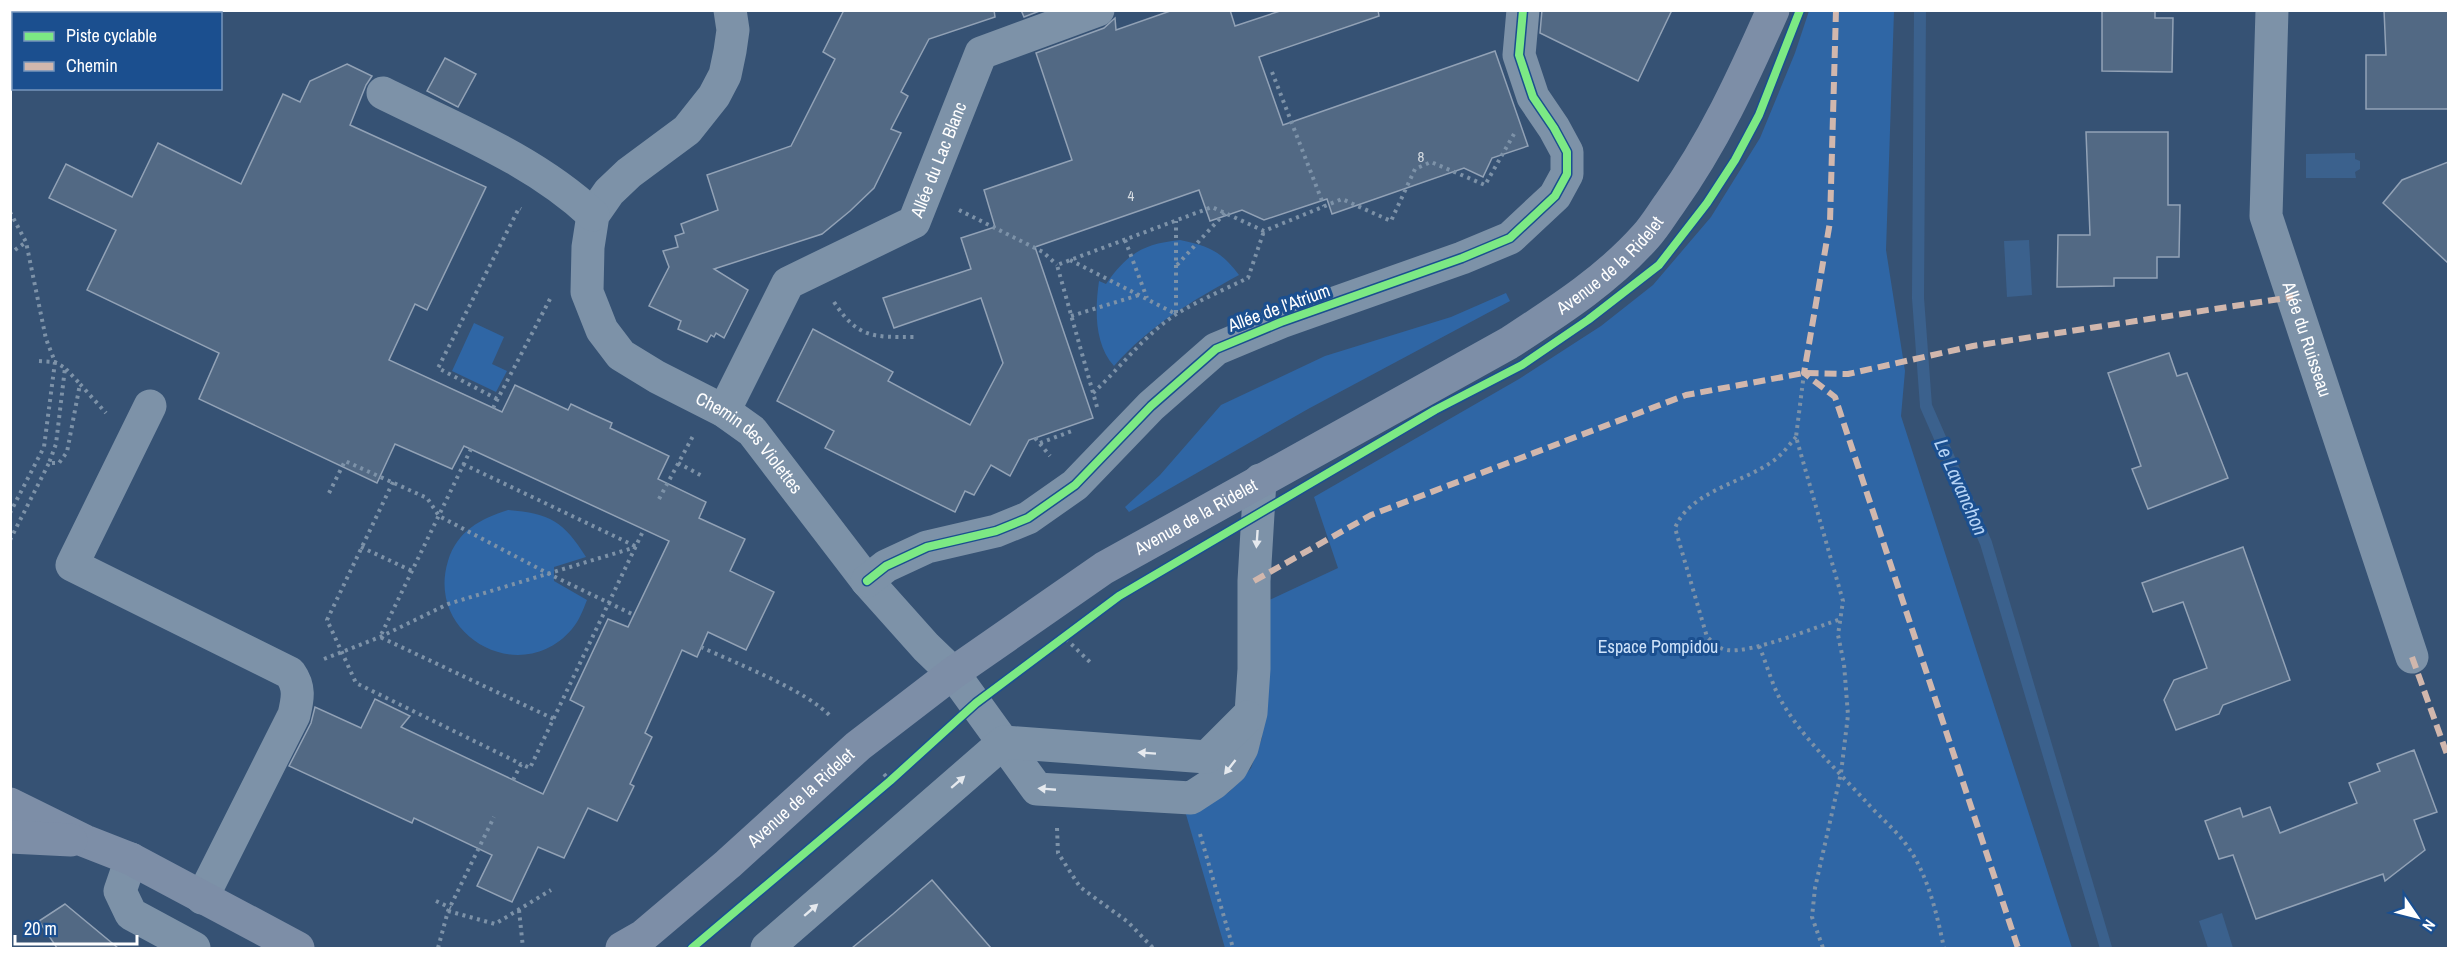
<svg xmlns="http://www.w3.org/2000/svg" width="2459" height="959" viewBox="0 0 2459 959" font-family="'Archivo Narrow',sans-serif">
<rect width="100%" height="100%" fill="#365274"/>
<g fill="#2f66a5">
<path d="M1809 11H1894L1886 250 1905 371 1901 416 2072 948H1225L1185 811 1209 804 1229 792 1251 768 1262 738 1265 602 1338 568 1314 497 1519 379 1601 326 1653 285 1711 217 1760 138 1795 53Z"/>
<path d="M1180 240C1209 246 1221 251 1239 275 1192 301 1150 325 1114 366 1094 344 1095 309 1099 281L1106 284C1128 253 1143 244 1180 240Z"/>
<path d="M1506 293 1510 301 1308 409 1129 512 1125 507 1160 475 1221 405 1325 356 1451 317Z"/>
<path d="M474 323 504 337 492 364 507 371 496 392 452 371Z"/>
<path d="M508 510C550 513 564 522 586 557L554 567V581L587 600C583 610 579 621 572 629 521 689 425 636 448 561 457 531 480 519 508 510Z"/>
</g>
<g fill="#3b618d">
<path d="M2355 153V159L2360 161V169L2355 172 2356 178H2306V154Z"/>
<path d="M2029 240 2032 295 2007 297 2004 241Z"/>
<path d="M2222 913 2233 948H2208L2199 921Z"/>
</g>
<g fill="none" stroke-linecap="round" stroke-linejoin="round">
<path stroke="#3b618d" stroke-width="12" d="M1920 10 1918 298 1926 406 1986 543 2106 948"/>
</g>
<g fill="#526984" stroke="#92a2b6" stroke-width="1.5">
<path d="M844 10H994L995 17 929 39 901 92 908 96 891 129 901 133 874 188 850 211 822 234 714 269 748 290 724 338 716 333 714 337 711 335 707 342 678 329 681 321 649 306 669 267 663 251 678 247 675 236 684 233 681 224 718 210 707 175 791 146 835 59 823 52Z"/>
<path d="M1021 10H1042L1024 17Z"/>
<path d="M1173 10H1230L1235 26 1283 10H1378L1379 16 1259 57 1283 125 1495 51 1528 146 1492 158 1483 177 1464 168 1332 214 1327 199 1264 220 1242 210 1210 221 1199 190 1035 247 1093 418 1029 440 1010 476 991 465 974 495 965 491 955 512 825 448 834 431 777 401 813 329 893 372 888 381 970 425 1003 363 981 298 894 328 883 298 971 269 961 238 995 227 984 190 1072 160 1036 53 1104 28 1115 18 1116 30Z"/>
<path d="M1542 10H1672L1638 81 1540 33Z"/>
<path d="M2102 10H2155V18H2173L2172 72 2102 71Z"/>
<path d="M2384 10H2448V109H2366V55H2386Z"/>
<path d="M445 58 476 74 458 107 427 91Z"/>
<path d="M347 64 372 76 366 85 350 125 486 187 427 310 415 304 389 360 502 412 515 385 568 410 571 404 592 414 612 423 610 428 669 456 658 479 706 502 699 518 745 539 730 571 774 592 746 650 708 632 697 657 682 650 645 733 652 737 630 784 634 786 617 821 588 808 564 858 538 847 512 902 477 886 492 855 414 818 412 823 289 766 311 723 315 707 361 728 375 699 410 716 401 727 543 794 584 707 570 700 608 619 628 627 669 541 464 446 452 469 395 444 377 483 199 399 219 353 87 290 116 230 49 198 66 164 132 197 158 143 241 184 283 94 300 102 310 81Z"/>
<path d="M2086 132H2168V205H2180L2179 257H2157V278H2114V286L2057 287 2058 235H2090Z"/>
<path d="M2448 162V263L2383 203 2402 180Z"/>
<path d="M2169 353 2177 376 2187 373 2228 478 2148 509 2132 469 2141 466 2108 373Z"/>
<path d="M2243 547 2290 680 2223 705 2219 714 2176 730 2164 700 2174 680 2207 668 2183 602 2153 612 2142 583Z"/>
<path d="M2414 750 2437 812 2414 820 2425 850 2385 881 2383 874 2256 919 2233 855 2219 859 2205 821 2240 808 2243 817 2270 807 2280 833 2357 803 2349 783 2380 771 2377 764Z"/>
<path d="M932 880 991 948H852L893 914Z"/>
<path d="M65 904 118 948H57L39 921Z"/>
</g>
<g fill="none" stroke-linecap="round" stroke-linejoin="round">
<g stroke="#7d92a8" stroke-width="4" stroke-dasharray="3 4.5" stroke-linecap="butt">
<path d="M1272 72 1324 206"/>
<path d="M959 210 1043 252 1057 265"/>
<path d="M10 212 26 242 46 339 55 362 44 447 10 513"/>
<path d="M1125 240 1147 298"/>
<path d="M15 250 26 242"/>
<path d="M1070 260 1176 314V221"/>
<path d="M1177 265 1225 213"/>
<path d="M834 302C858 339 874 337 915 337"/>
<path d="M1071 316 1139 295"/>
<path d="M39 361 55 362 65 368 56 444 49 463H59L67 452 80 384 106 413"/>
<path d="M66 369 80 384"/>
<path d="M1804 373 1796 437 1843 601 1838 635 1844 664 1848 715 1841 773 1815 888 1812 917 1823 948"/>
<path d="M1093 393C1121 367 1145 334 1178 313 1200 300 1225 289 1248 278L1264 231"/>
<path d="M497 399 438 368 519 208 521 209"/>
<path d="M1097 407 1057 265 1212 207 1264 231 1342 199 1391 221 1415 169 1431 162 1485 185 1514 134"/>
<path d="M493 408 550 299"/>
<path d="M1796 437C1789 445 1782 455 1773 461 1743 483 1690 491 1675 528L1707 637C1713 642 1719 649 1727 650 1750 654 1816 627 1841 619"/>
<path d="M1035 438 1050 456"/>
<path d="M1040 443 1072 431"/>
<path d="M471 449 380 637 554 719"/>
<path d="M678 463 704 477"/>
<path d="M463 464 635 546"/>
<path d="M393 482 327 620 356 683 521 764"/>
<path d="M329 493 345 461 427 498 439 516 549 574 634 615"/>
<path d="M659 499 693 436"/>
<path d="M10 540 49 463"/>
<path d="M361 547 412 571"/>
<path d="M1066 639 1093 665"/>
<path d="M1759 646C1766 662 1771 681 1779 697 1800 736 1840 773 1870 806 1884 821 1899 833 1910 850 1929 879 1937 915 1944 948"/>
<path d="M701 647C737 664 807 690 832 718"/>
<path d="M324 659 380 637 448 604 636 547"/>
<path d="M884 774 890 781"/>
<path d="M513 780 521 764 530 768 644 529"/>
<path d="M1057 828 1058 853 1080 887 1128 922 1153 948"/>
<path d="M1200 834 1233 948"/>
<path d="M436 901 451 908"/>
<path d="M519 910 523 948"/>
<path d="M448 911 495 924 551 890"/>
<path d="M438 948 448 911 494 817"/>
</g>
<g stroke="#7d92a8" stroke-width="33">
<path id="s1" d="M730 10 733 30 730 51 725 75 714 96 687 130 629 173 609 192 593 215 588 247 587 292 602 330 621 355 657 377 724 411 752 431 867 581 926 647 953 673 1037 789 1191 798 1214 783 1231 768 1242 748 1251 713 1254 669V581L1260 480"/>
<path id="s2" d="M2272 10 2266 216 2412 657"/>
<path d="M383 93C455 129 533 159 593 215"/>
<path d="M150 406 72 565 290 673C300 687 298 698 294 715L202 898"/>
<path id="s3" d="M724 411 788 283 914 222 981 53 1098 10"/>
<path d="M867 581 886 566 927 547 996 531 1028 518 1075 485 1151 406 1216 349 1281 322 1462 258 1510 238 1555 196 1567 174V152L1554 128 1533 97 1519 55 1523 10"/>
<path d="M131 859 120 891 131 914 194 948"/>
<path d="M767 948 1004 742 1207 757 1247 717"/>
</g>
<g stroke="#7d8ea7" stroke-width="33">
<path d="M10 804 85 841 131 859 298 948"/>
<path d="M10 837 71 840"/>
<path id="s4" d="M622 948 643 936 728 864 858 746 953 673 1104 568 1509 343C1558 311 1607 280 1646 236 1655 226 1662 214 1670 203 1713 143 1743 78 1773 10"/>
</g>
<g stroke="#d1b7ad" stroke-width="6" stroke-dasharray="12 6" stroke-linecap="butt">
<path d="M1836 10 1830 222 1804 373 1835 397 2018 948"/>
<path d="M1254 581 1371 515 1686 395 1804 373 1848 374 1973 346 2293 297"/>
<path d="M2412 657 2448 757"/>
</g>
<defs>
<g id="cycleway">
<path d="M867 581 886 566 927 547 996 531 1028 518 1075 485 1151 406 1216 349 1281 322 1462 258 1510 238 1555 196 1567 174V152L1554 128 1533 97 1519 55 1523 10"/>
<path d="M692 948 890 781 976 703 1119 596 1435 410 1522 365 1588 320 1659 265 1707 203 1735 160 1759 115 1800 10"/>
</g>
</defs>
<use href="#cycleway" stroke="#1b4f8f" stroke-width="11"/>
<use href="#cycleway" stroke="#7ce984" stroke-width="8"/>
</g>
<defs><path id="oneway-solid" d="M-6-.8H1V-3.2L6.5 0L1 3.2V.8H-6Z" transform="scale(1.5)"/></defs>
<g fill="#e5e9ee">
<use href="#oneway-solid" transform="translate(1257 539) rotate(94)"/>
<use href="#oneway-solid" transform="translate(1147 753) rotate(-176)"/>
<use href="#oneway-solid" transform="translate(1230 767) rotate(128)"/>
<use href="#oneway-solid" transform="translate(958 782) rotate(-41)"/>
<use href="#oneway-solid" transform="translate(1047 789) rotate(-175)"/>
<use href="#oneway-solid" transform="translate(811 910) rotate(-41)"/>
</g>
<g text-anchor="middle" stroke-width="6" stroke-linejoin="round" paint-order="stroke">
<g font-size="15" fill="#d4dae0">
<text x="1421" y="162">8</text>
<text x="1131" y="201">4</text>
</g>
<g font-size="18" fill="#fff" stroke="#1b4f8f">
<text dy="6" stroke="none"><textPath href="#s3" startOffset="350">Allée du Lac Blanc</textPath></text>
<text dy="6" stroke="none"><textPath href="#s4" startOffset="1206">Avenue de la Ridelet</textPath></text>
<text transform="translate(1279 308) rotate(-20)" y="6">Allée de l'Atrium</text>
<text dy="6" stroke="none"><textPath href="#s2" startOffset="336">Allée du Ruisseau</textPath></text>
<text dy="6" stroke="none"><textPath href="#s1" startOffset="568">Chemin des Violettes</textPath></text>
<text dy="6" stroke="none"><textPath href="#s4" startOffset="720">Avenue de la Ridelet</textPath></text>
<text dy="6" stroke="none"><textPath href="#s4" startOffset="234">Avenue de la Ridelet</textPath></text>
</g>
<g font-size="18" fill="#cfe3fa" stroke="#1b4f8f">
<text x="1658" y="653">Espace Pompidou</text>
</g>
<g font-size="20" font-style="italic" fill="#b5d3f5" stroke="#1b4f8f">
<text transform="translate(1961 487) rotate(66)" y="7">Le Lavanchon</text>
</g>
</g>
<rect width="2459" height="959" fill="none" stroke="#ffffff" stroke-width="24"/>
<rect x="12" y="12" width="210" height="78" fill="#1b4f8f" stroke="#7695bc" stroke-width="1.5"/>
<rect x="24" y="32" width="30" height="9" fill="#7ce984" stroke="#7695bc" stroke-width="1.5"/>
<text x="66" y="42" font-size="18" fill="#ffffff">Piste cyclable</text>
<rect x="24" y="62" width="30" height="9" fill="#d1b7ad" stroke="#7695bc" stroke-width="1.5"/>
<text x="66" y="72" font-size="18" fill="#ffffff">Chemin</text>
<g transform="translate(2417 917) rotate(125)" stroke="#1b4f8f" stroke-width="4.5" paint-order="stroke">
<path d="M0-4.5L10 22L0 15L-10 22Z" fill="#ffffff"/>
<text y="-9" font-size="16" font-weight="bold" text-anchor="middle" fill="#ffffff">N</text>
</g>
<path d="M15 935v9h122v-9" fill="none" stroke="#ffffff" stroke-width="3"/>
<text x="24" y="935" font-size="18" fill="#ffffff" stroke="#1b4f8f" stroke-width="4.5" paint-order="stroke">20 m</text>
</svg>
